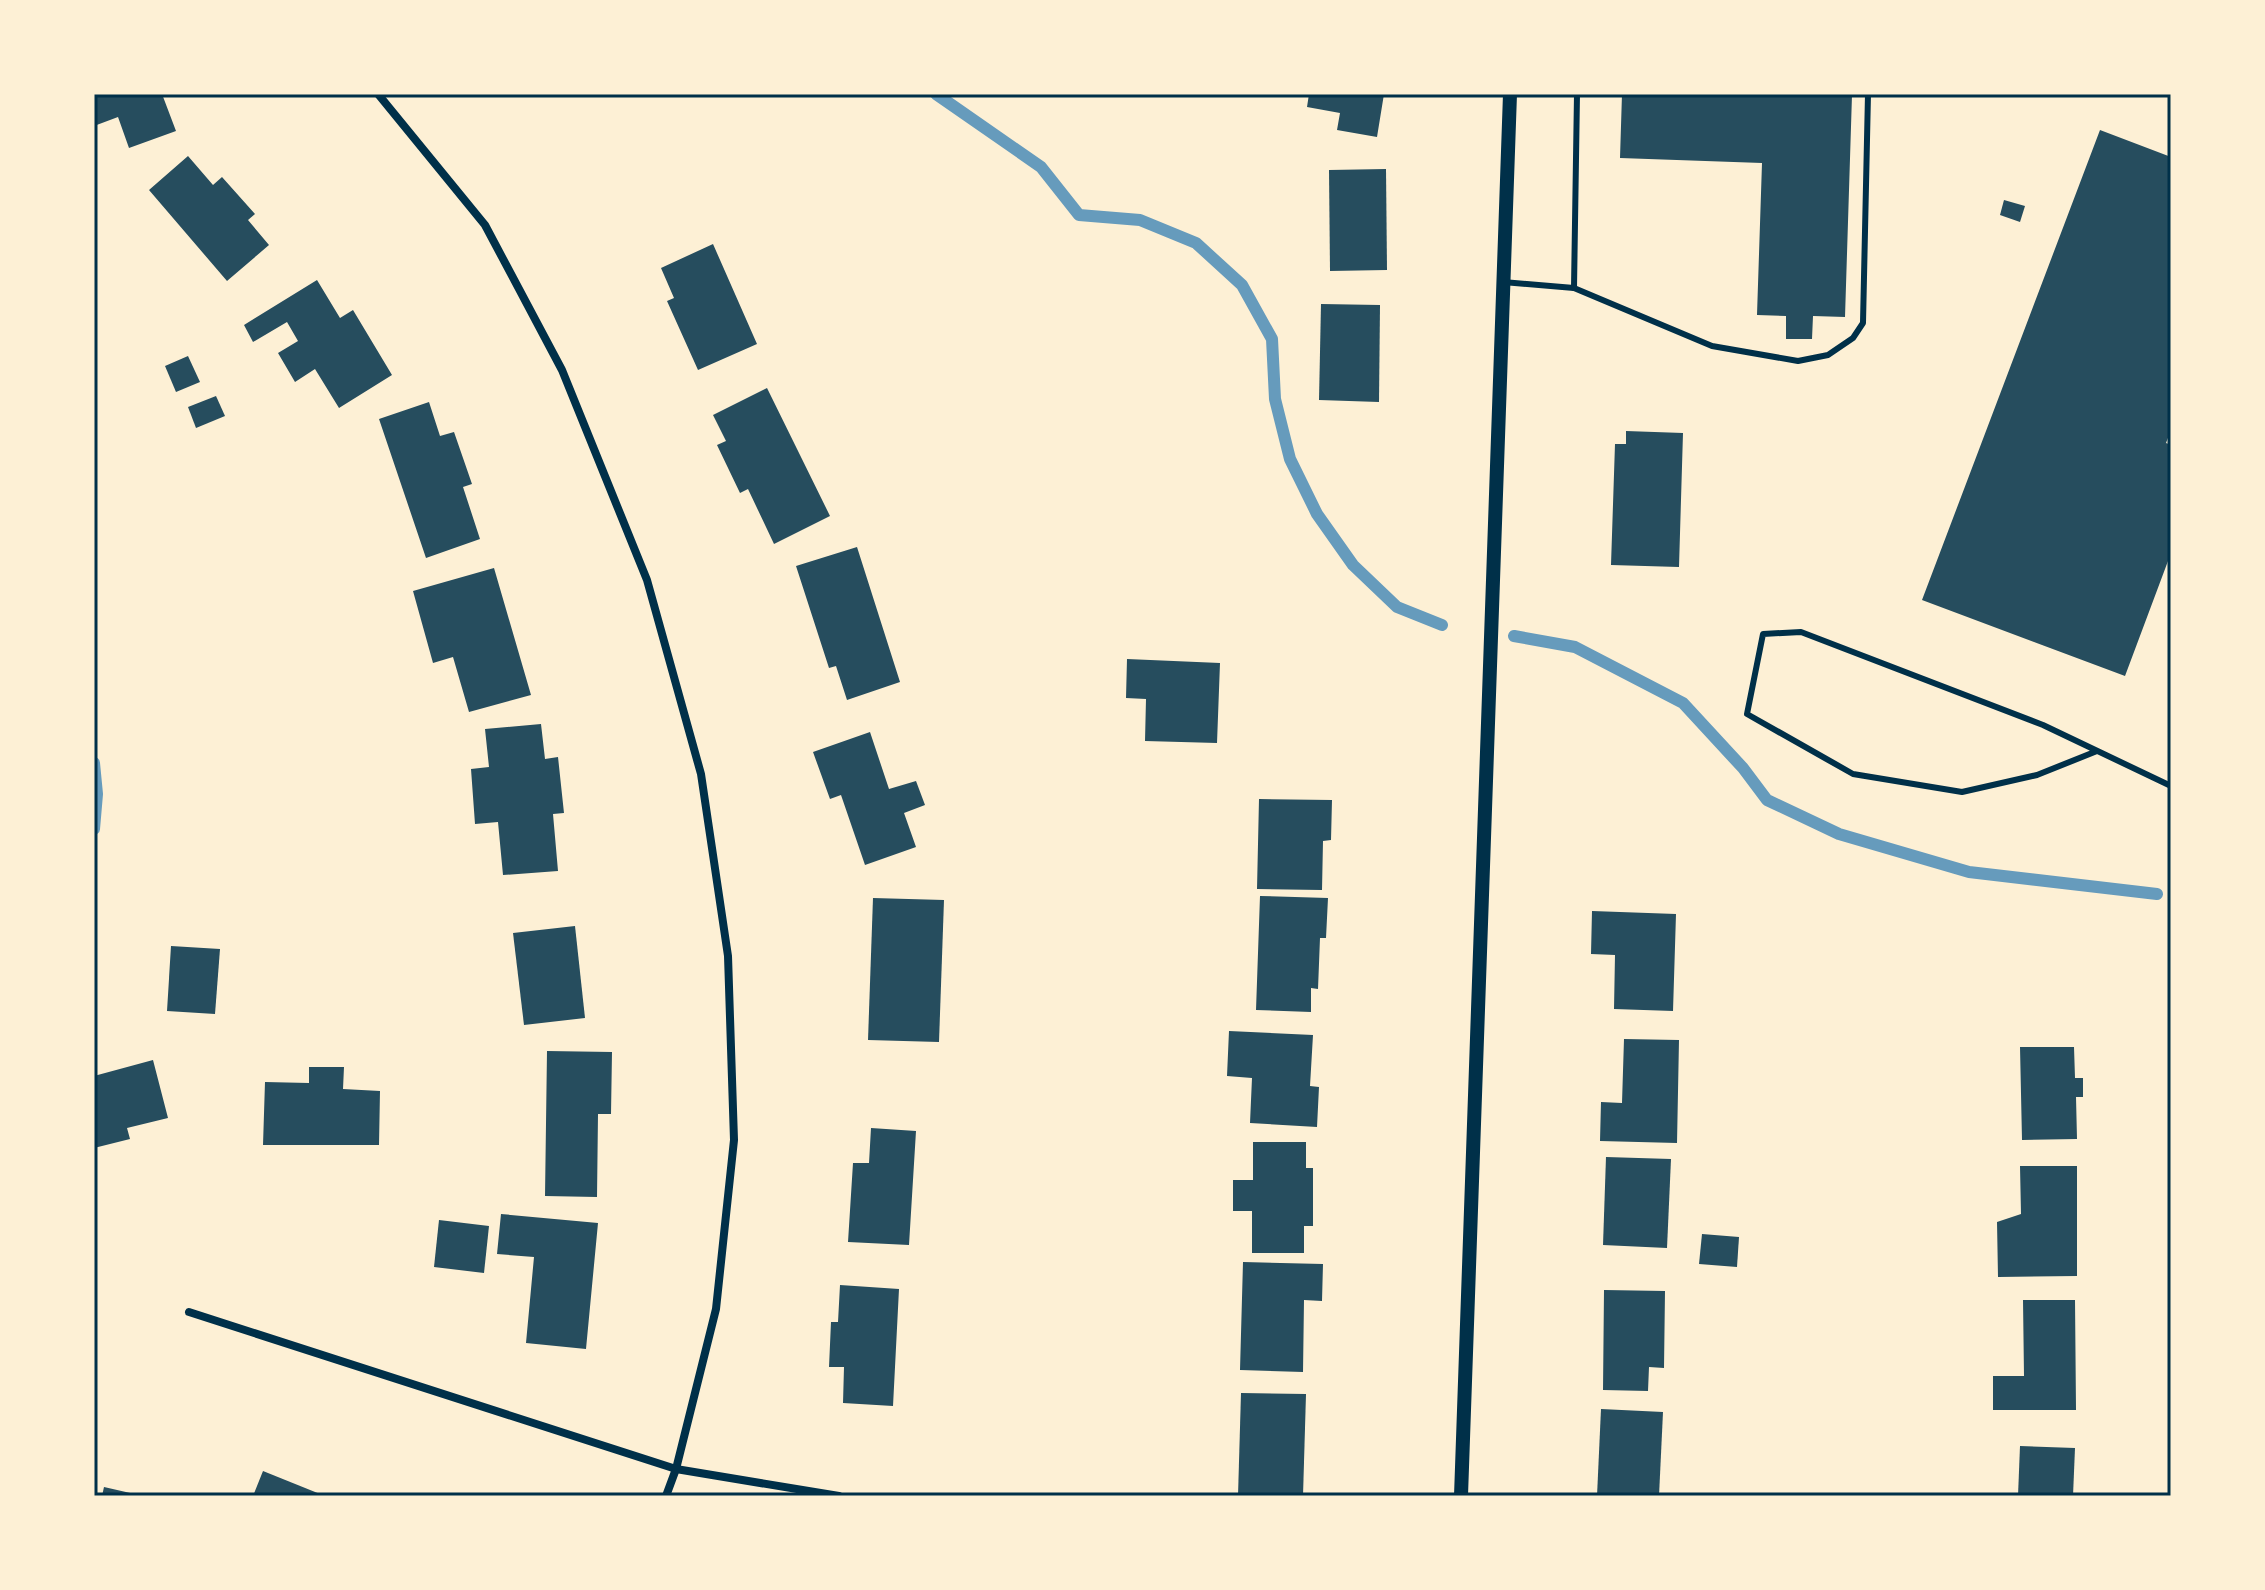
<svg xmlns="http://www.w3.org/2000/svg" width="2265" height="1590" viewBox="0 0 2265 1590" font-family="'Noto Sans',sans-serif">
<rect width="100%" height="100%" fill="#fdf0d5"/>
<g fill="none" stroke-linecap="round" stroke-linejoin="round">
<g stroke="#669bbc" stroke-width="12">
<path d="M936 94 1041 167 1079 215 1140 220 1196 243 1242 285 1272 339 1275 399 1290 459 1317 514 1353 565 1397 607 1442 625"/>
<path d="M1514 636 1575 647 1683 703 1743 768 1767 800 1839 834 1969 872 2157 894"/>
<path d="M94 763 97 794 94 829"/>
</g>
</g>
<g fill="#264d5e">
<path d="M94 94H162L176 131 129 148 118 117 94 126Z"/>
<path d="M1309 94H1384L1377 137 1337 130 1340 113 1307 107Z"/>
<path d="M1622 94 1852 95 1845 317 1813 316 1812 339H1786V316L1757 315 1762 163 1620 158Z"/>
<path d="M2100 130 2171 157V430L2166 443 2171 445V553L2125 676 1922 600Z"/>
<path d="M188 156 213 185 222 177 255 214 248 220 269 245 227 281 149 190Z"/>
<path d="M1386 169 1387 270 1330 271 1329 170Z"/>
<path d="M2004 200 2025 206 2020 222 2000 215Z"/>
<path d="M713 244 757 344 698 370 667 301 674 298 661 268Z"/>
<path d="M317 280 340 318 353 310 392 375 339 408 315 369 295 382 278 353 298 341 287 322 253 342 244 325Z"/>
<path d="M1321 304 1380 305 1379 402 1319 400Z"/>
<path d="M188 356 200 382 176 392 165 366Z"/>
<path d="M767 388 830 516 774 544 748 489 740 493 717 445 726 441 713 415Z"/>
<path d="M216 396 225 416 196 428 188 407Z"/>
<path d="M429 402 440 436 454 432 472 484 463 487 480 539 426 558 379 419Z"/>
<path d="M1626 431 1683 433 1679 567 1611 565 1615 444H1626Z"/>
<path d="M857 547 900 682 847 700 836 666 829 668 796 566Z"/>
<path d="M494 568 531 695 469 712 453 657 433 663 413 591Z"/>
<path d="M1127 659 1220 663 1217 743 1145 741 1146 699 1126 698Z"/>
<path d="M541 724 545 759 558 757 564 813 553 814 558 871 503 875 498 822 475 824 471 769 489 767 485 729Z"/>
<path d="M870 732 889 789 916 781 925 805 904 813 916 847 865 865 841 795 830 799 813 752Z"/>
<path d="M1259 799 1332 800 1331 840 1323 841 1322 890 1257 889Z"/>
<path d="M1260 896 1328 898 1326 938H1320L1318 989 1311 988V1012L1256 1010Z"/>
<path d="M873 898 944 900 939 1042 868 1040Z"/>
<path d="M1592 911 1676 914 1673 1011 1614 1009 1615 955 1591 954Z"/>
<path d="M575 926 585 1018 524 1025 513 933Z"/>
<path d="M171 946 220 949 215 1014 167 1011Z"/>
<path d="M1229 1031 1313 1035 1310 1086 1319 1087 1317 1127 1250 1123 1252 1078 1227 1076Z"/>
<path d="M1624 1039 1679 1040 1677 1143 1600 1141 1601 1102 1622 1103Z"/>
<path d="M2020 1047H2074L2075 1078H2083V1097H2076L2077 1139 2022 1140Z"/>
<path d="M547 1051 612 1052 611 1114H598L597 1197 545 1196Z"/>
<path d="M153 1060 168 1118 127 1128 130 1139 94 1148V1076Z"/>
<path d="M309 1067H344L343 1089 380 1091 379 1145H263L265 1082 309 1083Z"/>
<path d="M871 1128 916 1131 909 1245 848 1242 853 1163H869Z"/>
<path d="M1253 1142H1306V1168H1313V1226H1304V1253H1252V1211H1233V1180H1253Z"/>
<path d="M1606 1157 1671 1159 1667 1248 1603 1245Z"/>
<path d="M2020 1166H2077V1276L1998 1277 1997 1222 2021 1214Z"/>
<path d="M501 1214 598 1223 586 1349 526 1343 534 1257 497 1254Z"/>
<path d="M439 1220 489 1226 484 1273 434 1267Z"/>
<path d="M1702 1234 1739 1237 1737 1267 1699 1264Z"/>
<path d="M1243 1262 1323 1264 1322 1301 1304 1300 1303 1372 1240 1370Z"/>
<path d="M840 1285 899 1289 893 1406 843 1403 844 1367H829L831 1322H838Z"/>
<path d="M1604 1290 1665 1291 1664 1368 1649 1367 1648 1391 1603 1390Z"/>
<path d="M2023 1300H2075L2076 1410H1993V1376H2024Z"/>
<path d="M1241 1393 1306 1394 1303 1496H1238Z"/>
<path d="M1601 1409 1663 1412 1659 1496H1597Z"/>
<path d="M2020 1446 2075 1448 2073 1496H2018Z"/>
<path d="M263 1471 325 1496H253Z"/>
<path d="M104 1487 139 1495V1496H102Z"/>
</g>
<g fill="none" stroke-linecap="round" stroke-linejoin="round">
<g stroke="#003049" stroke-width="6">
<path d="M1503 282 1574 288 1712 346 1798 361 1828 355 1853 338 1863 323 1868 94"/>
<path d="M1574 288 1577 94"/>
<path d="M2097 751 2037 775 1962 792 1853 774 1747 714 1763 634 1801 632 2043 725 2171 786"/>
</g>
<g stroke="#003049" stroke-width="8">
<path d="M378 94 485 225 562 370 647 580 701 774 728 956 734 1140 716 1309 676 1469 666 1496"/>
<path d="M189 1312 676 1469 839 1496"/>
</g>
<path stroke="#003049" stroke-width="14" d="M1461 1496 1510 94"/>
</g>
<rect width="2265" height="1590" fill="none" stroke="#fdf0d5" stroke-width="192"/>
<rect x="96" y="96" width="2073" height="1398" fill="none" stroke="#003049" stroke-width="3"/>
</svg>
